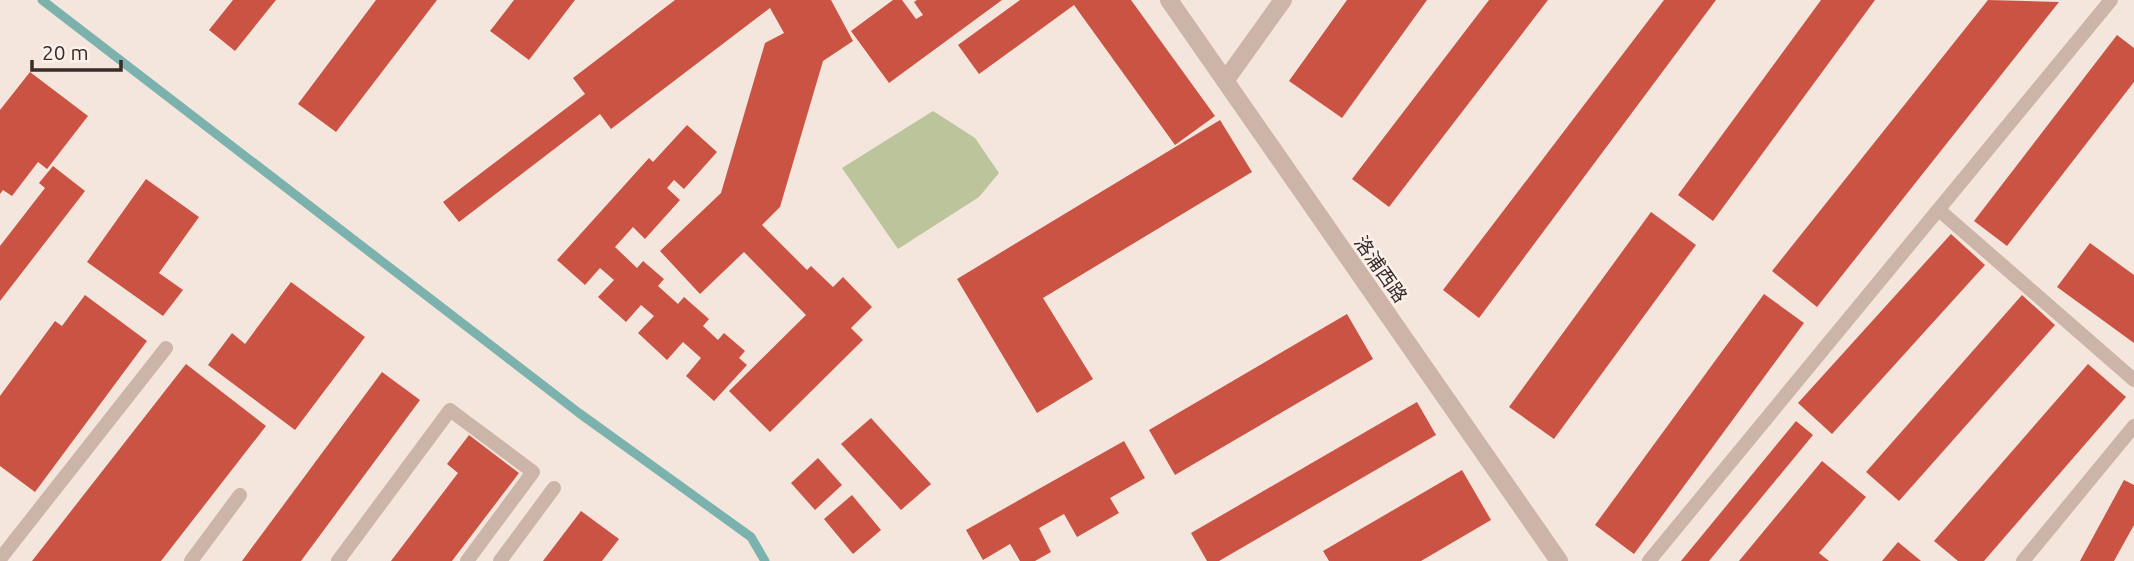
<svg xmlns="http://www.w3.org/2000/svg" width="2134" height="561" viewBox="0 0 2134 561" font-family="Ubuntu,'Noto Sans SC',sans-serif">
<rect width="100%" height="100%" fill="#f4e6dd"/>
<path fill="#bcc49c" d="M933 111 975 138 999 173 979 197 898 249 842 168Z"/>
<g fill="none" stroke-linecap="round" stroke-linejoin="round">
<path stroke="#7bb2ad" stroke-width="9" d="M42 0 579 413 751 537 765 561"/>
</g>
<g fill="#cb5344">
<path d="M233 0H276L235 51 209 30Z"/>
<path d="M376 0H437L336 132 298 104Z"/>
<path d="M514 0H575L529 60 490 31Z"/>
<path d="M675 0H831L853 41 823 61 780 207 762 225 807 270 811 266 833 287 843 277 872 307 851 328 863 340 770 432 729 391 806 315 744 252 700 294 660 251 721 193 765 43 784 33 770 8 611 129 600 114 459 222 443 202 585 94 573 78Z"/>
<path d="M893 0H902L916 19 923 15 914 2 917 0H1002L889 83 851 31Z"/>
<path d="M1020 0H1131L1215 116 1175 145 1074 5 979 74 958 45Z"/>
<path d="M1347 0H1427L1342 118 1289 81Z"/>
<path d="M1489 0H1548L1389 207 1352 179Z"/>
<path d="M1664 0H1716L1479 318 1443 290Z"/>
<path d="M1821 0H1875L1713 221 1678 195Z"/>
<path d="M1988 0 2059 2 1817 307 1772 271Z"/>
<path d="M2117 35 2134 48V82L2007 246 1974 221Z"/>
<path d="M30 72 88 116 47 169 38 162 12 196 3 190 0 194V110Z"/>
<path d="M1220 120 1252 172 1043 298 1093 379 1037 413 957 279Z"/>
<path d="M687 125 717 152 684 189 674 180 667 188 680 200 645 239 633 227 615 247 637 268 643 261 664 279 658 286 678 304 684 297 709 319 703 326 718 340 724 333 745 351 739 358 747 365 714 401 686 376 701 358 683 342 667 360 638 333 654 316 641 305 626 322 598 297 614 280 600 268 585 285 557 260 649 158 653 162Z"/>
<path d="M53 166 85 191 0 301V246L45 188 39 183Z"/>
<path d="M146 179 199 217 159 273 183 290 163 316 87 262Z"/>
<path d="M1651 212 1696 245 1554 439 1509 407Z"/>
<path d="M1951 234 1985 265 1832 434 1798 403Z"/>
<path d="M2090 243 2134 275V343L2057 287Z"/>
<path d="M291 282 365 337 295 430 208 365 232 333 245 344Z"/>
<path d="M1764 294 1804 323 1634 554 1595 525Z"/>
<path d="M85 295 147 341 35 492 0 466V396L55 321 62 326Z"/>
<path d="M2022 295 2055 325 1899 501 1866 472Z"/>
<path d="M1347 314 1373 359 1175 475 1149 430Z"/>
<path d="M186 364 266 426 161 561H32Z"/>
<path d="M2088 364 2126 397 1984 561H1958L1934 541Z"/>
<path d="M382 372 420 400 301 561H242Z"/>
<path d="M1417 402 1436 435 1219 561H1207L1191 533Z"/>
<path d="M871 418 931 484 901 510 841 444Z"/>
<path d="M1796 421 1813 435 1709 561H1681Z"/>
<path d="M469 435 519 473 452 561H391L458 473 447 464Z"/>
<path d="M1124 441 1145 478 1110 498 1119 513 1077 537 1064 514 1039 528 1051 552 1035 561H1020L1010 544 983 560 966 530Z"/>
<path d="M818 458 842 485 815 510 791 483Z"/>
<path d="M1822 461 1866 497 1819 553 1829 561H1739Z"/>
<path d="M1462 470 1491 520 1421 561H1329L1323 551Z"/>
<path d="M2124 480 2134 485V525L2114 561H2080Z"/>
<path d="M852 495 881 530 853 554 824 519Z"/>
<path d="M581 511 619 539 602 561H543Z"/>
<path d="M1898 542 1921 561H1882Z"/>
</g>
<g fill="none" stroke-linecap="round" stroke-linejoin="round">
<g stroke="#cdb4a8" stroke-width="14">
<path d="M1939 210 2134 380"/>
<path d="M0 559 166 348"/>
<path d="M191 561 240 495"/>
<path d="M338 561 450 410 533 472 467 561"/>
<path d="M500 561 554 488"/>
<path d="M1649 561 2111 0"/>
<path d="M2023 561 2134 426"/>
</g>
<g stroke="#cdb4a8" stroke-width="18">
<path d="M1169 0 1559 561"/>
<path d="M1225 81 1283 0"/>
</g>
</g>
<g text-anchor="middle" stroke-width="5" stroke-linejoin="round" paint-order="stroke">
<g font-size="19" fill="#392c29" stroke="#fbf1ea">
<text transform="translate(1381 269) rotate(55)" y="7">洛浦西路</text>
</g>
</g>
<path d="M32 60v10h89v-10" fill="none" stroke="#392c29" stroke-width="3.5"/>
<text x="42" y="60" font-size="21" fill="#392c29" stroke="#fbf1ea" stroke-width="5" paint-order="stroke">20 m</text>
</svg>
